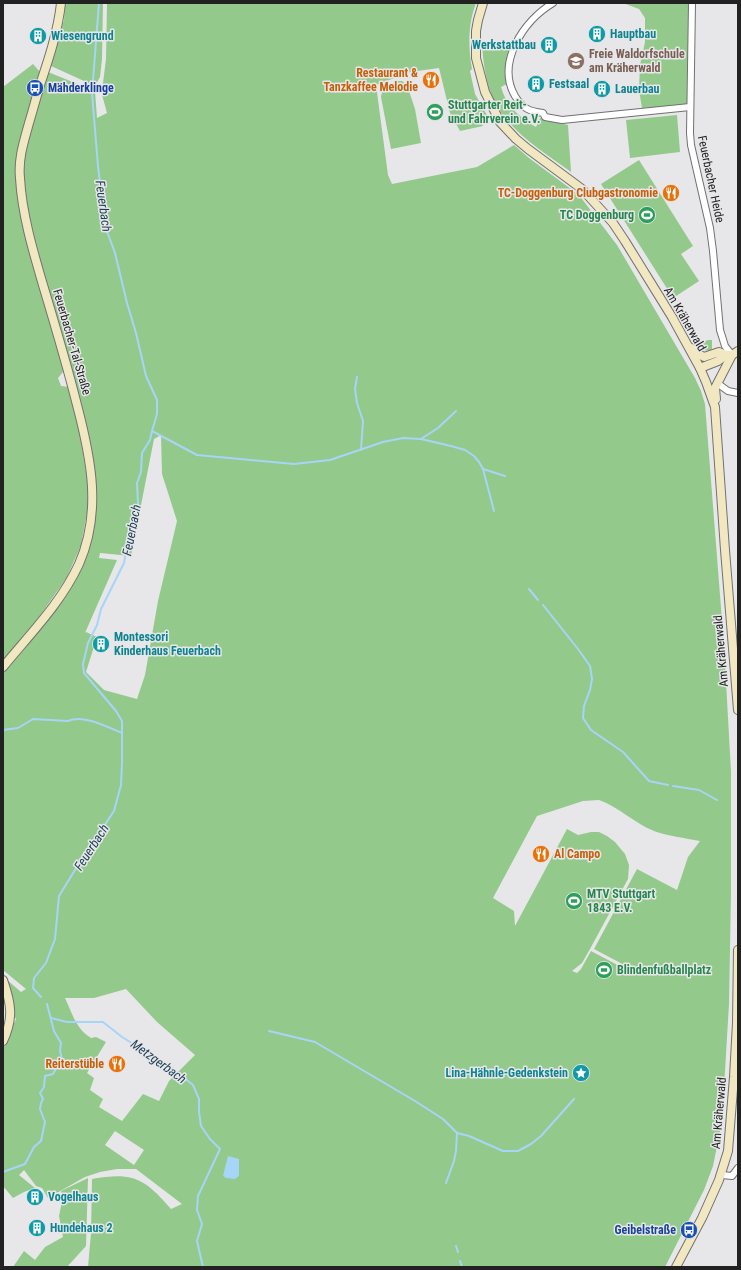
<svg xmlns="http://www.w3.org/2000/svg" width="741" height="1270" viewBox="0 0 741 1270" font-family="'Roboto Condensed',sans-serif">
<rect width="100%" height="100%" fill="#e7e7e9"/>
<g fill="#94c98c" fill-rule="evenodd">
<path d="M65 3H103L102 59 100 77 95 86 51 66 64 20Z"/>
<path d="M107 3H476C468 24 468 47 472 69L470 71 475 94 487 115 479 119 483 126 460 131 450 113 439 68 410 72 376 85 388 175 392 184 477 167 514 145 529 158 579 195 617 245 695 378 701 391 705 404 724 646 731 771V894L729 1004 722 1122 713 1166 704 1190 665 1267H88L91 1233 92 1179C133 1172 144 1178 171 1209L182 1204 136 1169H117L100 1172 85 1177 48 1198 42 1188 36 1186 24 1170 19 1175 35 1188 24 1192 13 1198 3 1186V1049L16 1019 14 1016 12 997 6 979 21 992 26 989 3 970V671L38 629 72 582 86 558 89 548 94 519 87 429 76 384 36 247 26 204 22 177 24 152 48 72 95 91 97 118 107 113 101 91 103 83 106 59ZM161 435 162 474 177 521 158 601 145 675 137 699 104 690 86 672 97 637 86 632 85 633 117 560 99 558 100 553 131 556 154 439ZM599 800C619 807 634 823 654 831 667 836 685 838 700 841L688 857 677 890 637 869 594 949 628 967 627 970 591 951 581 969 577 973 572 971 582 963 590 949 628 879 629 865 625 854 615 842 607 836 599 832H591L578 835 567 829 515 926 514 911 493 898 537 816 583 801ZM126 989 157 1022 195 1055 169 1081 159 1101 143 1094 122 1121 99 1107 103 1099 90 1090 94 1078 87 1073 106 1042 96 1037 91 1038C76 1029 72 1013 65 998H94ZM115 1131 144 1150 134 1165 105 1145Z"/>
<path d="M623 3H690L689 106 642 108 639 90 640 65 645 42V18L639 9Z"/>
<path d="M482 45 509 50 505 71 507 84 501 87C506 105 519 117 536 127L540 118 568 125 571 172C539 149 502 128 489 88 485 74 483 60 482 45Z"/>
<path d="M33 64 40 72 18 150 17 176 64 368 63 372 58 378 61 386 70 387 78 422 90 497 81 545 67 577 37 620 3 662V87Z"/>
<path d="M397 81H402L407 85 415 109 421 143 391 149 381 97 382 92Z"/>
<path d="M677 115 680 152 630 158 626 120Z"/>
<path d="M639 160 693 246 681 254 699 281 673 298 601 184Z"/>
<path d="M708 340H712V349L709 351 701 349 698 344Z"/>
<path d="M88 1178 86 1246 67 1267H13L24 1251 35 1260 45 1247 63 1237 59 1216 63 1197 61 1191Z"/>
</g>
<path fill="#a7d5f8" d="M228 1156 239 1159V1176L235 1179 226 1178 223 1176Z"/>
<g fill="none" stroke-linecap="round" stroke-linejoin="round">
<g stroke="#a7d5f8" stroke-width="2">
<path d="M79 89 92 93"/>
<path d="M357 377 355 389 357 403 363 421 361 450"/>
<path d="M152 431 197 455 294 464 330 460 383 442 403 438 421 439 451 446 465 450 474 456 479 462 483 469 494 511"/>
<path d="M421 439 438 428 456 411"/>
<path d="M483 469 505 476"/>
<path d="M529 589 538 600"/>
<path d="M543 605 578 649 590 666 592 679 590 690 584 706 583 718 591 730 623 752 649 781 668 785"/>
<path d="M3 730 18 728 33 719 68 721C83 714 107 727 122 733"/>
<path d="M673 786 699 790 717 800"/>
<path d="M41 997 33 988 34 978 46 963 55 939 59 896 78 865 88 855 98 835 114 811 121 785 122 763V721L116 711 84 673 83 664 88 643 97 625 101 609 124 563 132 517 138 504 137 483 141 472 142 453 150 440 152 431 157 414V400L146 376 136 333 127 303 115 253 105 226 98 166 92 93 99 3"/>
<path d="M51 1018 67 1022H103L122 1037 168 1065 193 1085 199 1099V1112L201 1126 210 1139 220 1149 198 1196 197 1210 202 1224 197 1241 203 1267"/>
<path d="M269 1031 315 1042 415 1101 443 1119 457 1133 469 1136 503 1151H518L531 1144 541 1136 574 1099"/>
<path d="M3 1172 25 1164 34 1147 41 1141 45 1122 40 1109 41 1103 43 1099 40 1093 44 1087 45 1076 53 1074 58 1065 62 1059 60 1051 61 1043 54 1031 47 1004"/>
<path d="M446 1183 454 1161 456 1151 457 1133"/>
<path d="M456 1246 458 1252"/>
<path d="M460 1261 462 1267"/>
</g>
<defs>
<g id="street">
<path d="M553 3C523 21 496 63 515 96 523 109 529 111 543 113L545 117 562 120 690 107"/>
<path d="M692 3 690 133 691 145 710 228 713 251 720 330 725 346 732 355"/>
<path d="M717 383 728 391 738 393"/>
<path d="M722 1175 732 1176 738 1168"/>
</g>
<g id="secondary">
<path d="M483 3 478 20 476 31V58L485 92 500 122 516 139 528 149 582 189 613 223 625 241 672 317 700 368 706 382 715 407 725 550 738 710"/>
<path d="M691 348 698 354 704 357 719 352 726 355H732L738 351"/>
<path d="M700 368 718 361 726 355"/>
<path d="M716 399 715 388 732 355"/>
<path d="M3 667C30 634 61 603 79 564 102 512 91 458 77 405 67 365 55 325 43 285 33 251 22 214 20 178 18 159 24 141 29 123 33 110 36 98 40 85 49 58 58 31 61 3"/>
<path d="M3 980C11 1003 14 1018 3 1041"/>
<path d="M676 1267 702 1218 719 1180 728 1151 734 1077 737 1023 738 950"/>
</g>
</defs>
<use href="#street" stroke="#717172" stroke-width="8"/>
<use href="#secondary" stroke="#717172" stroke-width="10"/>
<use href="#street" stroke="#fff" stroke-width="6"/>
<use href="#secondary" stroke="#f1e7c0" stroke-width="8"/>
</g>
<defs>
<symbol id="building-disc" viewBox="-11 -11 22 22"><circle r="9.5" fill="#0f9aa8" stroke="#e7e7e9"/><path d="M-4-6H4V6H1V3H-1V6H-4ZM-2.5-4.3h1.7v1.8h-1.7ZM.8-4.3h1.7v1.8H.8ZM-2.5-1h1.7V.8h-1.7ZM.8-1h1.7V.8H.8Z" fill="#fff"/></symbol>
<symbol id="school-disc" viewBox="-11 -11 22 22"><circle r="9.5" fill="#8d6e63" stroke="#e7e7e9"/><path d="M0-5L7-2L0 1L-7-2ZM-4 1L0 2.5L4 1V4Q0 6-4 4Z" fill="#fff"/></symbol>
<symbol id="restaurant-disc" viewBox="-11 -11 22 22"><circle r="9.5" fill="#e8710a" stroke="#e7e7e9"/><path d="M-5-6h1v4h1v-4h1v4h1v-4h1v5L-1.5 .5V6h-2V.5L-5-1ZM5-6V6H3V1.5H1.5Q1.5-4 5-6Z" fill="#fff"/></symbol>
<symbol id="bus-disc" viewBox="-11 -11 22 22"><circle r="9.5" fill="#1a4fb4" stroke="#e7e7e9"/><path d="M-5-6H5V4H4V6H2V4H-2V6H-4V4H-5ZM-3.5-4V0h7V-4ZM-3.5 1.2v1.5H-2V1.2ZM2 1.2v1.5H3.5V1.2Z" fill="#fff"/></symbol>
<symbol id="stadium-disc" viewBox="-11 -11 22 22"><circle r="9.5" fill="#2e9e5b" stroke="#e7e7e9"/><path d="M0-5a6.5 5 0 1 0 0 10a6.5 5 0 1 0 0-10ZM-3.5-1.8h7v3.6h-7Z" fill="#fff"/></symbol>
<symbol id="sight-disc" viewBox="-11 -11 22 22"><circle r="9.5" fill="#0f9aa8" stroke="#e7e7e9"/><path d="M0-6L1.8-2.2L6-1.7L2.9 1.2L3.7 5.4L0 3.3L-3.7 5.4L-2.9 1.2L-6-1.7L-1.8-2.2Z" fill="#fff"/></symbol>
</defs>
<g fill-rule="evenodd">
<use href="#building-disc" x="587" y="24" width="20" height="20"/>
<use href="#building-disc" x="28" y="26" width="20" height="20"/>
<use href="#building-disc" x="539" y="35" width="20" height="20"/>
<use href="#school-disc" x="566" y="51" width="20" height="20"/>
<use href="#restaurant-disc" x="421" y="70" width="20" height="20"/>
<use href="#building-disc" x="526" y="74" width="20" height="20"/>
<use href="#bus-disc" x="25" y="78" width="20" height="20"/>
<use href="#building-disc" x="592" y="79" width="20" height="20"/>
<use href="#stadium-disc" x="425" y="102" width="20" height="20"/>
<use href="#restaurant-disc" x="661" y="183" width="20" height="20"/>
<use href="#stadium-disc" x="637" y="205" width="20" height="20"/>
<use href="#building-disc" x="91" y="634" width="20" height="20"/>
<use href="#restaurant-disc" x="531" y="844" width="20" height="20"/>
<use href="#stadium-disc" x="564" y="891" width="20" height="20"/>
<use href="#stadium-disc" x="594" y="960" width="20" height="20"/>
<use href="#restaurant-disc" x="107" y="1054" width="20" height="20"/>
<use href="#sight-disc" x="571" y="1063" width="20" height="20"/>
<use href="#building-disc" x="25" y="1187" width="20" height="20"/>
<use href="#building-disc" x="27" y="1218" width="20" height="20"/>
<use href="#bus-disc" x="679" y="1220" width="20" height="20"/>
</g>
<g text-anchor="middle" stroke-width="3" stroke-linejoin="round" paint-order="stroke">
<g font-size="12" font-weight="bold" fill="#0d838f" stroke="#e7e7e9" text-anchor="start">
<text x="610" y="38">Hauptbau</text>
<text x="51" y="40">Wiesengrund</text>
<text x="536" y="49" text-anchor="end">Werkstattbau</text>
<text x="549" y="88">Festsaal</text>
<text x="615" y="93">Lauerbau</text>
<text x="114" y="641">Montessori<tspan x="114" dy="14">Kinderhaus Feuerbach</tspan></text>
<text x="568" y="1077" text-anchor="end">Lina-Hähnle-Gedenkstein</text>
<text x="48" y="1201">Vogelhaus</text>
<text x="50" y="1232">Hundehaus 2</text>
</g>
<g font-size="12" font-weight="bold" fill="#785e54" stroke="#e7e7e9" text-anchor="start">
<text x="589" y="58">Freie Waldorfschule<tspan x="589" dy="14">am Kräherwald</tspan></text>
</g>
<g font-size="12" font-weight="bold" fill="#c56008" stroke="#e7e7e9" text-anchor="end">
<text x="418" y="77">Restaurant &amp;<tspan x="418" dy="14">Tanzkaffee Melodie</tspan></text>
<text x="658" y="197">TC-Doggenburg Clubgastronomie</text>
<text x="554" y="858" text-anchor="start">Al Campo</text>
<text x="104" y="1068">Reiterstüble</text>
</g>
<g font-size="12" font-weight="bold" fill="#164399" stroke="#e7e7e9" text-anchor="start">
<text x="48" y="92">Mähderklinge</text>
<text x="676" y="1234" text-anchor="end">Geibelstraße</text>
</g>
<g font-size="12" font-weight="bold" fill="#27864d" stroke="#e7e7e9" text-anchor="start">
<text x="448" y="109">Stuttgarter Reit-<tspan x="448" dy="14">und Fahrverein e.V.</tspan></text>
<text x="634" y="219" text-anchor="end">TC Doggenburg</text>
<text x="587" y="898">MTV Stuttgart<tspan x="587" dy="14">1843 E.V.</tspan></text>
<text x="617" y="974">Blindenfußballplatz</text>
</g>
<g font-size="12" fill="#222" stroke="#e7e7e9">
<text transform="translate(711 179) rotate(78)" y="4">Feuerbacher Heide</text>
<text transform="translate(685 319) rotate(60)" y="4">Am Kräherwald</text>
<text transform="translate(72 342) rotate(74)" y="4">Feuerbacher-Tal-Straße</text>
<text transform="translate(721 651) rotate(-95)" y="4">Am Kräherwald</text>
<text transform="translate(719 1113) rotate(-85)" y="4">Am Kräherwald</text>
</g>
<g font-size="13" font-style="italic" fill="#1c3e56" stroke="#e7e7e9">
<text transform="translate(104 206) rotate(82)" y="5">Feuerbach</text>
<text transform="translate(131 530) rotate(-79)" y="5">Feuerbach</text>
<text transform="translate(91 847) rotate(-57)" y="5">Feuerbach</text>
<text transform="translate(159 1061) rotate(36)" y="5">Metzgerbach</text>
</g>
</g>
<rect width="741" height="1270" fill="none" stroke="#222222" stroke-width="8"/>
</svg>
